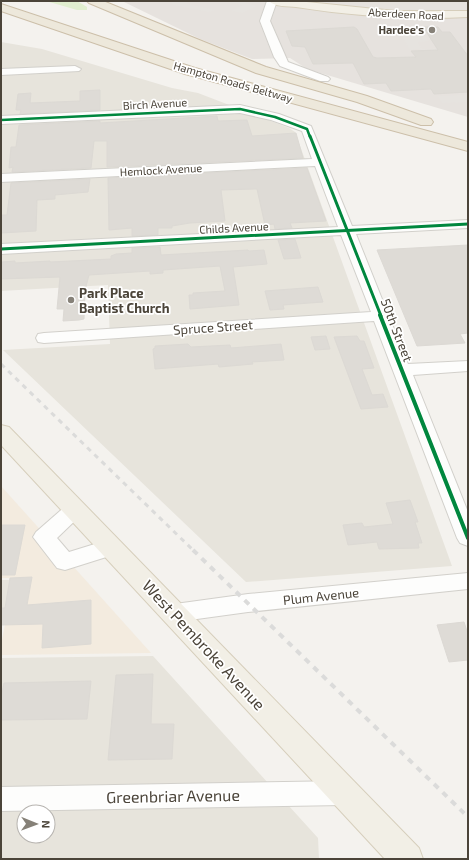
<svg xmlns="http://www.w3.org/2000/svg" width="469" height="860" viewBox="0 0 469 860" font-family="'Exo 2',sans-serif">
<rect width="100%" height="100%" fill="#f4f2ee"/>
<g fill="#e7e4dc" fill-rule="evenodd">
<path d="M1 42 42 49 172 88 198 93 289 128 295 132 452 566 246 582 3 350 110 344 108 285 1 291Z"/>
<path d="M1 580H11L1 629Z"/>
<path d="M153 656 318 838 319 859H1V658ZM24 812H48V836H24Z"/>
</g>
<path fill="#f3ebdf" d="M1 486 151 653 1 655V645L14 578H1Z"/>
<path fill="#e6e2de" d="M122 1H468V117L307 69 290 58 252 59 200 39Z"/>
<path fill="#e1eecf" d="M46 1H77L87 7V10H77Z"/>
<g fill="#e6e3df">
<path d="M171 1H187L188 4 215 10 209 12 173 5Z"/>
<path d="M224 1H247L246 3 256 6 242 13 231 11 242 5Z"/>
<path d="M419 27 429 41 418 42 422 49 468 47V52L429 53 418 49 410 50 396 28Z"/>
<path d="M468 95V102L442 103 438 96Z"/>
</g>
<g fill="#dedbd6" stroke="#dcd9d4">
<path d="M354 27 357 29 373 57 377 58 416 57 411 51 438 50 423 27H438L442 32H450L468 56V92L434 94 431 89 391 91 386 83 364 84 353 63 313 64 305 47 292 46 286 31Z"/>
<path d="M100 90V110L20 114 21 110H16L18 94 31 93 30 103 80 101V91Z"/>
<path d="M217 116 218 121 247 120 252 136 296 133 303 158 107 167V141H94L91 168 12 172 13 167 9 168 11 147H16L19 125 100 121V123Z"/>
<path d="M307 168 326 221 290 223 292 228 275 229 274 224 265 225 257 189H254L221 190 225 221 190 223 172 226V228H158V235L132 236V228L109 230 108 178Z"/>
<path d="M90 179 88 192 55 195V199L37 200 36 231 1 233V215H7L11 183Z"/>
<path d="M295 239 301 258 284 259 278 240Z"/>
<path d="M468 245V333L460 334 465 343 417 346 377 250Z"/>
<path d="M160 247 161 255 248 250 249 251 264 250 267 264 233 267 239 305 190 309 189 295H193V293L225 291 220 266 163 270V273L150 274V271L89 275 85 290 84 319 79 320 63 321 64 309H57L60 277 1 279 2 262 15 261V263L50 261V262L111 259V256L116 254 132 253V248Z"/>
<path d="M318 287 323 302 283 305 284 309 270 310 265 291Z"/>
<path d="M326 336 330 349 315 350 311 337Z"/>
<path d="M357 336 360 341H364L374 368 362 369 372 395 383 394 388 407 361 409 334 337Z"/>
<path d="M188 344 191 347 230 345 231 348 281 344 284 360 252 362 253 364 219 367 218 364 155 369 153 349 155 348V346Z"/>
<path d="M410 500 418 522H415L422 543H418L419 548 379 549 377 542 348 545 343 525 362 523 364 527 393 524 386 503Z"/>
<path d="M1 525H25L15 575H1Z"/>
<path d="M32 577 27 605 91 600V644L42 648 43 624 1 625V608H5L10 578Z"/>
<path d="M464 622 468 634V660L449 662 437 625Z"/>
<path d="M153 674 151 724H174L172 759 108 760 116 675Z"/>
<path d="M91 681 87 719 1 720V698L4 683Z"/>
</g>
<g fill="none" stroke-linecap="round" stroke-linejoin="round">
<defs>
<g id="minor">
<path d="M267 1H277L270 21 288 62 328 77 330 79 328 81H320L280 66 274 57 260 21Z"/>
<path d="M75 66 81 69 79 71 1 75V69Z"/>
<path d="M240 105 279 114 311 126 352 226 468 220V228L356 234 408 364 468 361V371L413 375 468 512V546L460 543 457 538 374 321 44 343 38 342 36 338 38 334 44 333 371 312 341 235 1 254V244L338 227 315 166 1 182V174L312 159 302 131 271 120 240 113 1 124V116Z"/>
<path d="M75 502 82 504 85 509 82 514 57 538 69 552 111 539 119 541 122 547 119 553 65 570 57 568 33 537 36 532 68 504Z"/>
<path d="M468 573V589L248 612 175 622 167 619 163 613 167 607 175 604 248 594Z"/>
<path d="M344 781 354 784 357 793 354 802 344 805 1 811V787Z"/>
</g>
<g id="major">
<path d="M269 1H297L395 11H468V17C410 20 353 16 296 7 288 6 274 7 269 1Z"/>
<path d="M1 425 9 427 419 848 423 859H385L1 445Z"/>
</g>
<g id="highway">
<path d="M87 1H103L266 67 367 96 431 119 433 122 431 125H421L357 102 256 73 89 3Z"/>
<path d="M1 4 195 68 468 142V151L185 74 1 11Z"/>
</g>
</defs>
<use href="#minor" stroke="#d2d0cb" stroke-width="2"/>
<use href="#major" stroke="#d6cebb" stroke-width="2"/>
<use href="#highway" stroke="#ccbfa9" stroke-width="2"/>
<use href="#minor" fill="#fdfdfc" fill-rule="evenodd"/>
<use href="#major" fill="#f2efe6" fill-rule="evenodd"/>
<use href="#highway" fill="#ede8db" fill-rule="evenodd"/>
<path stroke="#dbdbda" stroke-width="3" stroke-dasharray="5 5" stroke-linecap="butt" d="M1 364 194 551"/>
<path stroke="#dbdbda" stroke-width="4" stroke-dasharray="6 6" stroke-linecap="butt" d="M193 550 468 817"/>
<defs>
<path id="cycleway-far2" d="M1 120 240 109 275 117 307 129 310 137"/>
<g id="cycleway-far1">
<path d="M310 136 381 316"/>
<path d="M1 249 468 224"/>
</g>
<path id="cycleway" d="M380 315 468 538"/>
</defs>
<use href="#cycleway-far2" stroke="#fff" stroke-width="4"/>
<use href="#cycleway-far1" stroke="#fff" stroke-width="5"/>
<use href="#cycleway" stroke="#fff" stroke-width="6"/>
<use href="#cycleway-far2" stroke="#00873e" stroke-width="2.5"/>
<use href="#cycleway-far1" stroke="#00873e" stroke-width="3"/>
<use href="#cycleway" stroke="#00873e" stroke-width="4"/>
</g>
<g fill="#868178" stroke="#fff" stroke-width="1.5">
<circle cx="432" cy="30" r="4"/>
<circle cx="71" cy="300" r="4"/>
</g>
<g text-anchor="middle" stroke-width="3.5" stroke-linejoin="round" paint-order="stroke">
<g font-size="11" fill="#4b4439" stroke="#fff">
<text transform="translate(406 14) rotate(3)" y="4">Aberdeen Road</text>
<text transform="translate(233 82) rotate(16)" y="4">Hampton Roads Beltway</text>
<text transform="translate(155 104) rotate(-3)" y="4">Birch Avenue</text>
<text transform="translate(161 170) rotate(-3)" y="4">Hemlock Avenue</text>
<text transform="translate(234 228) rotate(-3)" y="4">Childs Avenue</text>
</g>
<g font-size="11" font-weight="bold" fill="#4b4439" stroke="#fff" text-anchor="end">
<text x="424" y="34">Hardee's</text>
</g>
<g font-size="13" font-weight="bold" fill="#4b4439" stroke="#fff" text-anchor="start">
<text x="79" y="298">Park Place<tspan x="79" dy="15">Baptist Church</tspan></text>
</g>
<g font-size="13" fill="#4b4439" stroke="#fff">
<text transform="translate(213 327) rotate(-4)" y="5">Spruce Street</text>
<text transform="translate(397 330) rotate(69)" y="5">50th Street</text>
<text transform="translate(321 596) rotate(-6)" y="5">Plum Avenue</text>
</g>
<g font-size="16" fill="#4b4439" stroke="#fff">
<text transform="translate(204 645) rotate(47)" y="6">West Pembroke Avenue</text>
<text transform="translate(173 796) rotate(-1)" y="6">Greenbriar Avenue</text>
</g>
</g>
<rect width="469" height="860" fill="none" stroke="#4b4439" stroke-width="4"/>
<g transform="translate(36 824) rotate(91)"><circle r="19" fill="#ffffff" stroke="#b7b4b0"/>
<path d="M0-3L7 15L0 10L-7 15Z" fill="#868178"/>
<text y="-6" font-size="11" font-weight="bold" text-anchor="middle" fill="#4b4439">N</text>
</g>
</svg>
